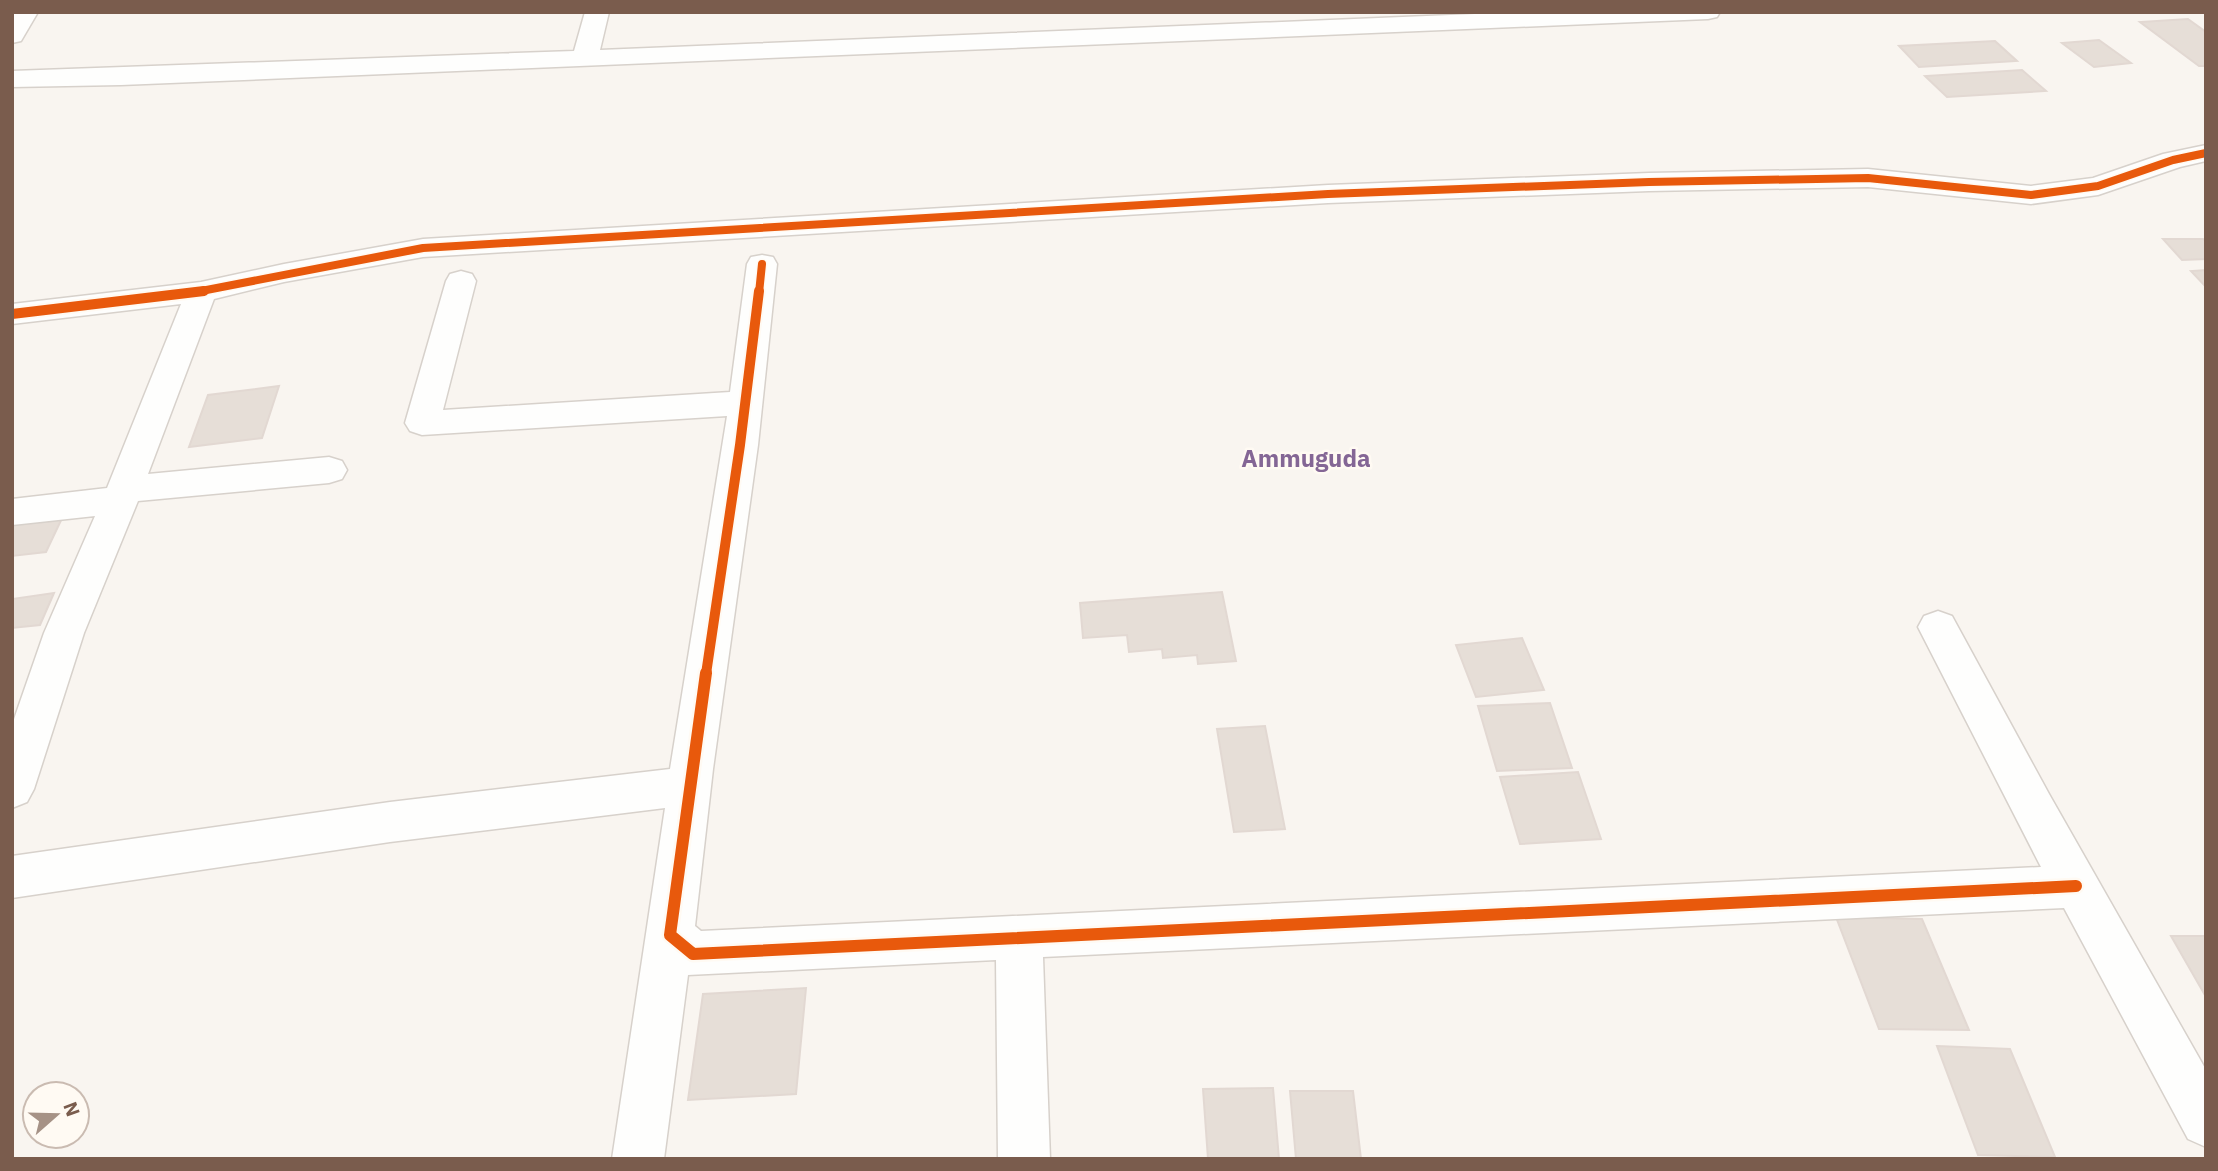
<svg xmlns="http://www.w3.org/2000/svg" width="2218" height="1171" viewBox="0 0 2218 1171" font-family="'IBM Plex Sans',sans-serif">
<rect width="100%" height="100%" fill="#f9f5f0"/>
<g fill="#e6ded7" stroke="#e2d8d2" stroke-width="2">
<path d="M2188 19 2206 32V66H2199L2140 22Z"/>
<path d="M2099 40 2131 63 2094 67 2062 43Z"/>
<path d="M1995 41 2017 61 1919 67 1899 46Z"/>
<path d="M2022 70 2046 91 1947 97 1925 76Z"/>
<path d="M2163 239H2203L2206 241V259L2182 260Z"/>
<path d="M2206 270V287L2191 271Z"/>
<path d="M279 386 262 438 189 447 208 395Z"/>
<path d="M64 514 46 552 12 556V525Z"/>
<path d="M1222 592 1236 661 1198 664 1197 655 1163 658 1162 649 1129 652 1127 635 1083 638 1080 603Z"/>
<path d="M54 593 40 625 12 628V599Z"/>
<path d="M1522 638 1544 690 1476 697 1456 645Z"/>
<path d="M1550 703 1572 768 1497 771 1478 706Z"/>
<path d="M1265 726 1285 829 1234 832 1217 729Z"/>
<path d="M1578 772 1601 839 1520 844 1500 777Z"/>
<path d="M1836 917 1922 919 1969 1030 1879 1029Z"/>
<path d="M2171 936H2206V997Z"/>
<path d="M806 988 796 1094 688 1100 703 994Z"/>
<path d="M1937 1046 2010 1049 2055 1157 1978 1155Z"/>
<path d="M1273 1088 1279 1159H1208L1203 1089Z"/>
<path d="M1290 1091H1353L1361 1159H1296Z"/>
</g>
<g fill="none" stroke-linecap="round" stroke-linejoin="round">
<defs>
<g id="minor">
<path d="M14 12H38L21 41 12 43Z"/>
<path d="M585 12H609L600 50 1523 12H1720L1717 17 1708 19 121 85 12 87V71L574 51Z"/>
<path d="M2206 145V161L2180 167 2098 195 2031 204 1868 187 1649 191 1328 203 423 257 284 282 214 299 148 474 329 457 342 461 347 470 342 479 329 483 138 501 84 633 34 789 27 802 12 808V725L44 633 95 516 12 525V499L107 488 181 304 12 324V304L201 282 284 264 423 239 1328 185 1649 173 1868 169 2031 186 2093 178 2163 154Z"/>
<path d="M762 255 773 257 777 264 758 445 713 769 695 926 701 931 2041 867 1918 627 1924 616 1938 611 1952 616 2049 794 2206 1070V1147L2188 1139 2064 908 1043 957 1050 1159H998L996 960 688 975 664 1159H612L665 808 390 842 12 898V856L390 802 670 769 727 416 422 435 410 431 405 423 446 281 450 274 461 271 472 274 476 281 443 410 730 392 747 264 751 257Z"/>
</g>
</defs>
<use href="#minor" stroke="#d7d1cb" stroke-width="3"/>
<use href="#minor" fill="#fefefd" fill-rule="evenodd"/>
<defs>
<g id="cycleway-far2">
<path d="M191 293 423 248 1328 194 1649 182 1868 178 2031 195 2098 186 2173 160 2206 153"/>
<path d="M759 293 762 264"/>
</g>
<g id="cycleway-far1">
<path d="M12 314 204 291"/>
<path d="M706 674 740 445 759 291"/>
</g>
<path id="cycleway" d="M706 673 670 935 693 954 2076 886"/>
</defs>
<use href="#cycleway-far2" stroke="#fffaf3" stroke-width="11"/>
<use href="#cycleway-far1" stroke="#fffaf3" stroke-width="14"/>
<use href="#cycleway" stroke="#fffaf3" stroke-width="17"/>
<use href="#cycleway-far2" stroke="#e8590c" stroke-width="8"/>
<use href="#cycleway-far1" stroke="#e8590c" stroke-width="10"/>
<use href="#cycleway" stroke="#e8590c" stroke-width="12"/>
</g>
<g text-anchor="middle" stroke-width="5" stroke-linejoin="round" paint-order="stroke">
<g font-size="24" font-weight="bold" fill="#846695" stroke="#fffaf3">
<text x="1306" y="467">Ammuguda</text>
</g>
</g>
<rect width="2218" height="1171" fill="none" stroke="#7a5c4d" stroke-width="28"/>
<g transform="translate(56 1115) rotate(70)"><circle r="33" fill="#fffaf3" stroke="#cabbb1" stroke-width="2"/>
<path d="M0-5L12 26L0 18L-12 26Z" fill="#a69286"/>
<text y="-10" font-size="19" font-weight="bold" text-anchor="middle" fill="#7a5c4d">N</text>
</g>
</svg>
